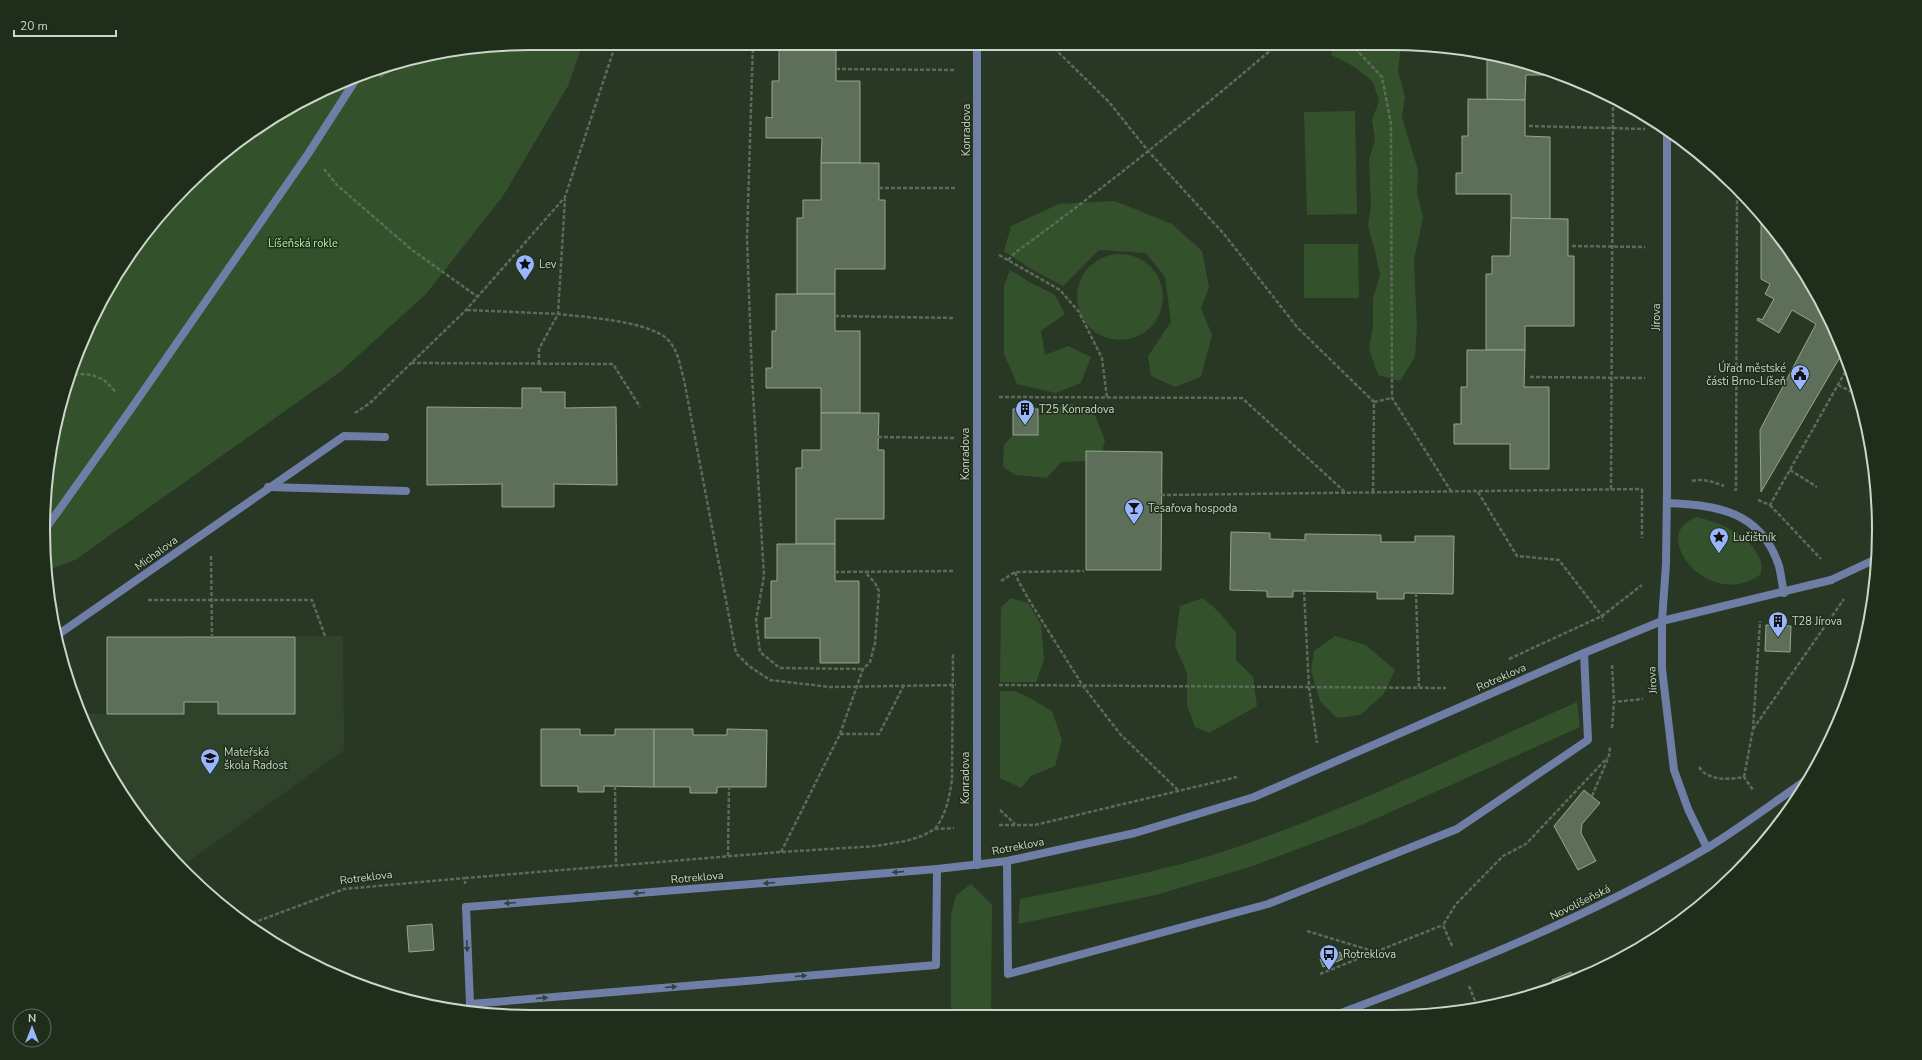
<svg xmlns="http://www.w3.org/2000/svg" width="1922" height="1060" viewBox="0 0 1922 1060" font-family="'Nunito Sans',sans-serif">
<rect width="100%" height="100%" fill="#283824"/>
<path fill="#2f432a" d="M343 636 344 750 181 867 164 851 125 800 79 714H107V637Z"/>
<g fill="#33512b">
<path d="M530 43H583L568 86 503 196 426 294 340 372 75 560 45 571 44 498 60 404 80 343 125 260 164 209 233 144 287 108 373 69 435 52Z"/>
<path d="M1332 44H1399L1400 55 1398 71 1405 97 1402 117 1418 170 1417 192 1423 218 1414 260 1417 326 1415 357 1400 381 1378 375 1369 349 1373 327V298L1380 275 1375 251 1368 227 1371 204 1369 159 1375 140 1372 120 1379 101 1373 82 1353 66 1331 55Z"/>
<path d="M1355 111 1357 214 1307 215 1304 112Z"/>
<path d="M1115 201 1172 224 1202 251 1209 287 1201 308 1212 335 1201 377 1175 387 1151 376 1148 356 1171 322 1165 277 1146 253 1099 250 1063 286 1031 269 1004 251 1011 226 1059 204Z"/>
<path d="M1304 244H1358L1359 298H1304Z"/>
<circle cx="1120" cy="297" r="43"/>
<path d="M1010 270 1031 283 1055 295 1065 314 1041 331 1045 355 1068 346 1091 357 1081 383 1056 393 1017 384 1004 354V286Z"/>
<path d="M1069 403 1094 413 1105 440 1102 452 1086 461 1061 462 1047 478 1015 475 1003 467 1004 445 1013 435H1038V416Z"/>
<path d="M1697 517C1721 523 1753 536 1761 562 1762 565 1761 570 1761 574 1710 613 1646 533 1697 517Z"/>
<path d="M1011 598 1028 603 1041 624 1044 660 1036 682H1000L1001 607Z"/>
<path d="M1203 598 1220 613 1236 633V660L1253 677 1257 706 1209 733 1195 727 1187 705V673L1175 646 1180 606Z"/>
<path d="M1335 636 1366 645 1395 670 1383 695 1360 715 1337 718 1320 701 1311 670 1314 651Z"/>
<path d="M1000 691H1015L1028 697 1052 711 1062 740 1055 766 1031 776 1021 788 1000 778Z"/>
<path d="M1577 702 1580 727 1364 824 1253 866 1156 895 1018 924 1020 899C1093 884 1167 871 1237 847 1354 807 1465 752 1577 702Z"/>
<path d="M971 884 992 905 991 1014H951V915L956 895Z"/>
</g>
<g fill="#5d6f58" stroke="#93a68e">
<path d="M779 44H836V81H860V163H821L822 138H766V117L772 118V81H779Z"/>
<path d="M1487 54 1518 60 1556 75H1526L1525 100 1487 99Z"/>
<path d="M1468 99 1525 100V136L1550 137V219L1511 218V194H1456V173H1462V136H1468Z"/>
<path d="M821 163H879V200H885V269H835V294H797V218H803V200H821Z"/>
<path d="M1761 215 1778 233 1829 314 1843 352 1761 492 1760 430 1816 324 1792 310 1779 333 1757 320 1758 318 1762 320 1774 299 1765 294 1770 284 1761 279Z"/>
<path d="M1511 218 1568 219V256H1574V326H1525V350H1486V274H1492V256H1510Z"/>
<path d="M776 294H835V331H860V413H821V388H766V368H772V331H776Z"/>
<path d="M1467 350H1525L1524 387H1549V469H1510V444H1454V424H1461V387H1467Z"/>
<path d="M522 388H541V392H565V408L616 407 617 485 554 484V507H502V484L427 485V407L522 408Z"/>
<rect x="1013" y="409" width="25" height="26"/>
<path d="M821 413H879L878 450H884V519H835V544H796V468H802V450H821Z"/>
<path d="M1086 451 1162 452 1161 570H1086Z"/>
<path d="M1231 532 1270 533V539L1305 540V534L1381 535V542H1415V536H1454L1453 594 1404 593V599H1377V592L1293 591V597H1267V591L1230 590Z"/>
<path d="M777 544H835V581H859V663H820V638H765V618H771V581H777Z"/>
<path d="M1766 625 1791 626 1790 652 1765 651Z"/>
<path d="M107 637H295V714H218V702H184V714H107Z"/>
<path d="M541 729H580V735H615V729H654V787L604 786V792H578V786H541Z"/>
<path d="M654 729H693V735H727V729L767 730 766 787H717V793H690V787H654Z"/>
<path d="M1584 790 1600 803 1582 824 1581 833 1596 861 1578 870 1554 826Z"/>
<path d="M432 924 434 950 409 952 407 926Z"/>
<path d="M1340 952 1343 959 1323 967 1320 959Z"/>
<path d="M1571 972 1574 978 1555 988 1552 980Z"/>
</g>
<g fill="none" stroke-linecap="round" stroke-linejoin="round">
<g stroke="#5d6b5a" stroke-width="2.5" stroke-dasharray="4 2" stroke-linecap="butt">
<path d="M753 43 747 238 752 376 764 576 756 620 760 652 780 668 863 669"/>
<path d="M1050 44 1109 102 1149 152 1224 234 1297 327 1374 402"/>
<path d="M1351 44 1382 77 1391 124 1392 398 1451 491"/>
<path d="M836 69 954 70"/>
<path d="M380 77 404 61"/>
<path d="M1529 126 1645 129"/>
<path d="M324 169 337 185 412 250 478 297"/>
<path d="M879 188H955"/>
<path d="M1572 246 1645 247"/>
<path d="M999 255 1060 290 1079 312 1102 358 1107 398"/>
<path d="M1008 260 1016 252C1107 186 1193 116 1278 44"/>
<path d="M467 310 558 314 565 199"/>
<path d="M835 316 955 318"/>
<path d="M411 363 613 364 640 407"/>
<path d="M539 364V349L558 314C585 317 646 321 666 338 678 348 680 366 684 380L736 653 749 666 770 680 830 687 956 685"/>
<path d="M69 377C78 372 96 374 105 381 109 384 112 389 116 392"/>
<path d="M1530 377 1645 378"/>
<path d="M1838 385 1860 396"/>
<path d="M999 397 1242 398 1345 492"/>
<path d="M355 413 370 403 466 310 565 197 616 43"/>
<path d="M878 437 954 438"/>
<path d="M1790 470 1817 487"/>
<path d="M1692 481C1703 478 1713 482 1724 486"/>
<path d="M1611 489 1613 99"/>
<path d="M1642 489V538"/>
<path d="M1734 489 1736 490 1737 190"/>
<path d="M1373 492 1374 402 1392 398"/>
<path d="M1478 492 1517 556 1559 560 1602 616 1603 621"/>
<path d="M1161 495 1642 489"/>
<path d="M1758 500 1770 505 1848 367"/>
<path d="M1770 505 1821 559"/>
<path d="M211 556 212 637"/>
<path d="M835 572 953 571"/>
<path d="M1015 572 1018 580 1029 600 1083 686 1121 735 1179 791"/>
<path d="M1001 581 1015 572 1084 571"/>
<path d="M1304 591 1309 687 1317 743"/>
<path d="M1416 593 1419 688"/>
<path d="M148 600H312L325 636"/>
<path d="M1509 659 1602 616 1642 585"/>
<path d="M1612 665 1614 702"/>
<path d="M999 685 1446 688"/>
<path d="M1612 728 1614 702 1643 699"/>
<path d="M1753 729 1844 599"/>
<path d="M840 734 863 669 870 662 875 643 879 591 875 583 865 572"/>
<path d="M1699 767C1708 781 1729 780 1744 777L1753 790"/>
<path d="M1744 777 1753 729 1760 621"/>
<path d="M615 786 616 865"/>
<path d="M1592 796 1609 756 1610 747"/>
<path d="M1000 810 1015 824"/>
<path d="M999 825H1035L1237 777"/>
<path d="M935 829C946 814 949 799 952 780L953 654"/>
<path d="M781 852 840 734H879L904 685"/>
<path d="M728 856 729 787"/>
<path d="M465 878 781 852 876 846 906 841 922 836 935 829 954 828"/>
<path d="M247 925 344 889 465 878V884"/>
<path d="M1307 931 1376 952"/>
<path d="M1452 946 1443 925 1456 904 1503 856 1526 844 1607 758"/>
<path d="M1320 974 1443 925"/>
<path d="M1469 986 1478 1008"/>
</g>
<g stroke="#6e7ea6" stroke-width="8">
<path d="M268 487 406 491"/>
<path d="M44 531 131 409 308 154 358 76"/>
<path d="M1831 580 1876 559"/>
<path d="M1007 861 1008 974 1268 904 1457 829 1588 740 1584 653"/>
<path d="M466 907 470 1004 936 965 937 869"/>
</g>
<g stroke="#6e7ea6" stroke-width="8">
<path d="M1667 131V489L1666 564 1662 621V669L1674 770 1688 809 1707 848"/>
<path d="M1667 503C1717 505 1761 511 1779 566 1781 574 1782 584 1784 593"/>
<path d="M56 636 344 436 385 437"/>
<path d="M977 865V44"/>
<path d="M466 907 937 869 1007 861 1135 833 1254 797 1584 653 1662 621 1831 580"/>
</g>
<path stroke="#6e7ea6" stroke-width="8" d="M1341 1013C1466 966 1591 916 1707 848 1743 826 1777 800 1812 776"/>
</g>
<defs><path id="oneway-solid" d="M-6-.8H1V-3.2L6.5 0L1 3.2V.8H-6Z"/></defs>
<g fill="#32423d">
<use href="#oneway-solid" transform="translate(898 872) rotate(175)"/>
<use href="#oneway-solid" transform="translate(769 883) rotate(175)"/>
<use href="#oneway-solid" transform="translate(639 893) rotate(175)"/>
<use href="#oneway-solid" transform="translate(510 903) rotate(175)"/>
<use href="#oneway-solid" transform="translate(467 946) rotate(87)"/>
<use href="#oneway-solid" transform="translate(801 976) rotate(-5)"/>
<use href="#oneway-solid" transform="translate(671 987) rotate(-5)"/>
<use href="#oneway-solid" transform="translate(542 998) rotate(-5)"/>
</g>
<defs>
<symbol id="sight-pin" viewBox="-11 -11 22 30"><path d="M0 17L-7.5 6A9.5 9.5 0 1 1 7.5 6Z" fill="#99b5fd" stroke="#1e2e1a"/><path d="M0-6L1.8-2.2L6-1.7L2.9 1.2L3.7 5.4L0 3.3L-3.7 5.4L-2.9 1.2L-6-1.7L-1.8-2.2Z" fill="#111"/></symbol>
<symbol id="civic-pin" viewBox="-11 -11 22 30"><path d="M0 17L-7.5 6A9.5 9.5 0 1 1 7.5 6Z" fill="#99b5fd" stroke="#1e2e1a"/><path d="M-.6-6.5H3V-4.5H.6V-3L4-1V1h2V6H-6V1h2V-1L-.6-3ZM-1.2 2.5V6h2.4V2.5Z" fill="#111"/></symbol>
<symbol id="building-pin" viewBox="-11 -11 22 30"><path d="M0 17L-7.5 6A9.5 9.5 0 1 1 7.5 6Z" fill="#99b5fd" stroke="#1e2e1a"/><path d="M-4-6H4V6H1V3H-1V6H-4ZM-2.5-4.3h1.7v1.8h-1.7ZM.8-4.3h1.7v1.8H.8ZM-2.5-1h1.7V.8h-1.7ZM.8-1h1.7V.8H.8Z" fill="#111"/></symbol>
<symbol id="bar-pin" viewBox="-11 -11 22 30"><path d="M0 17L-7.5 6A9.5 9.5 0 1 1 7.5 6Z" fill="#99b5fd" stroke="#1e2e1a"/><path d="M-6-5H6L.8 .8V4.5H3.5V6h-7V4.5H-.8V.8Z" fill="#111"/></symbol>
<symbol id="school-pin" viewBox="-11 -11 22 30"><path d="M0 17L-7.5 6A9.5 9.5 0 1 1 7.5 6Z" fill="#99b5fd" stroke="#1e2e1a"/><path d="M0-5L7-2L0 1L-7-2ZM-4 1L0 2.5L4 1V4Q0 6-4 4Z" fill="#111"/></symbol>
<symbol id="bus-pin" viewBox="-11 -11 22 30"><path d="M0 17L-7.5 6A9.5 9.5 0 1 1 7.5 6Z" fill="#99b5fd" stroke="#1e2e1a"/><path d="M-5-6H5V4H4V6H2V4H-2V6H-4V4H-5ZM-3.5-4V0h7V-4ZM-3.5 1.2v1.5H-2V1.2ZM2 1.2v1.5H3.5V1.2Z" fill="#111"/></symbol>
</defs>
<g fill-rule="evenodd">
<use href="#sight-pin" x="514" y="253" width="22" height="30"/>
<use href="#civic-pin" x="1789" y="363" width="22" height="30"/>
<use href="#building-pin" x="1014" y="398" width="22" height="30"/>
<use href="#bar-pin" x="1123" y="497" width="22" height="30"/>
<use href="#sight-pin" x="1708" y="526" width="22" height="30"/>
<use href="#building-pin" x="1767" y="610" width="22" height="30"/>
<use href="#school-pin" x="199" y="747" width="22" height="30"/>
<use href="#bus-pin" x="1318" y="943" width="22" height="30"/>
</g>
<g text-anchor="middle" stroke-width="3" stroke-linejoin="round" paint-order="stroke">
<g font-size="11" fill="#cbd5c9" stroke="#1e2e1a">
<text transform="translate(966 130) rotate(-90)" y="4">Konradova</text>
<text transform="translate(1656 317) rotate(-90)" y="4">Jírova</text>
<text transform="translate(965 454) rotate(-90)" y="4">Konradova</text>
<text transform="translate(156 553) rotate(-36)" y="4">Michalova</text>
<text transform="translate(1501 677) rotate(-24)" y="4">Rotreklova</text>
<text transform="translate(1652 680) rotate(-93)" y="4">Jírova</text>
<text transform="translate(965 778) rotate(-90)" y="4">Konradova</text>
<text transform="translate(1018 846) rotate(-11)" y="4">Rotreklova</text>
<text transform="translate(366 877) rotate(-7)" y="4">Rotreklova</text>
<text transform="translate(697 877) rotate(-5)" y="4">Rotreklova</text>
<text transform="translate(1580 902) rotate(-26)" y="4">Novolíšeňská</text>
</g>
<g font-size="11" fill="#b5eda6" stroke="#1e2e1a">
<text x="303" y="247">Líšeňská rokle</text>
</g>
<g font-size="11" fill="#cbd5c9" stroke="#1e2e1a" text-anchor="start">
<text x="539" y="268">Lev</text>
<text x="1786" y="372" text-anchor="end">Úřad městské<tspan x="1786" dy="13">části Brno-Líšeň</tspan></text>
<text x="1039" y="413">T25 Konradova</text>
<text x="1148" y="512">Tesařova hospoda</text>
<text x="1733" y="541">Lučištník</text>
<text x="1792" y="625">T28 Jírova</text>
<text x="224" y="756">Mateřská<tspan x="224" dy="13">škola Radost</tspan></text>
<text x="1343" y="958">Rotreklova</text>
</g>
</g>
<path d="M0 0H1922V1060H0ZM530 50H1392A480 480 0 0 1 1872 530V530A480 480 0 0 1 1392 1010H530A480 480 0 0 1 50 530V530A480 480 0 0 1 530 50Z" fill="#1e2e1a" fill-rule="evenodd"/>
<path fill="none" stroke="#cbd5c9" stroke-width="2" d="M530 50H1392A480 480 0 0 1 1872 530V530A480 480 0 0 1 1392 1010H530A480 480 0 0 1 50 530V530A480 480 0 0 1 530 50Z"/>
<g transform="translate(32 1028)"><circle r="19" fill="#1e2e1a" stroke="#637160"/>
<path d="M0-3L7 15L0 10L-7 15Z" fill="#99b5fd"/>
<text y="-6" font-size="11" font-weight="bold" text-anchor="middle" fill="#cbd5c9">N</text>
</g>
<path d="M14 30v6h102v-6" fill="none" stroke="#cbd5c9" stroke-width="2"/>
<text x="20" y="30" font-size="12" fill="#cbd5c9" stroke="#1e2e1a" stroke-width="3" paint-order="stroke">20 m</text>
</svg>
